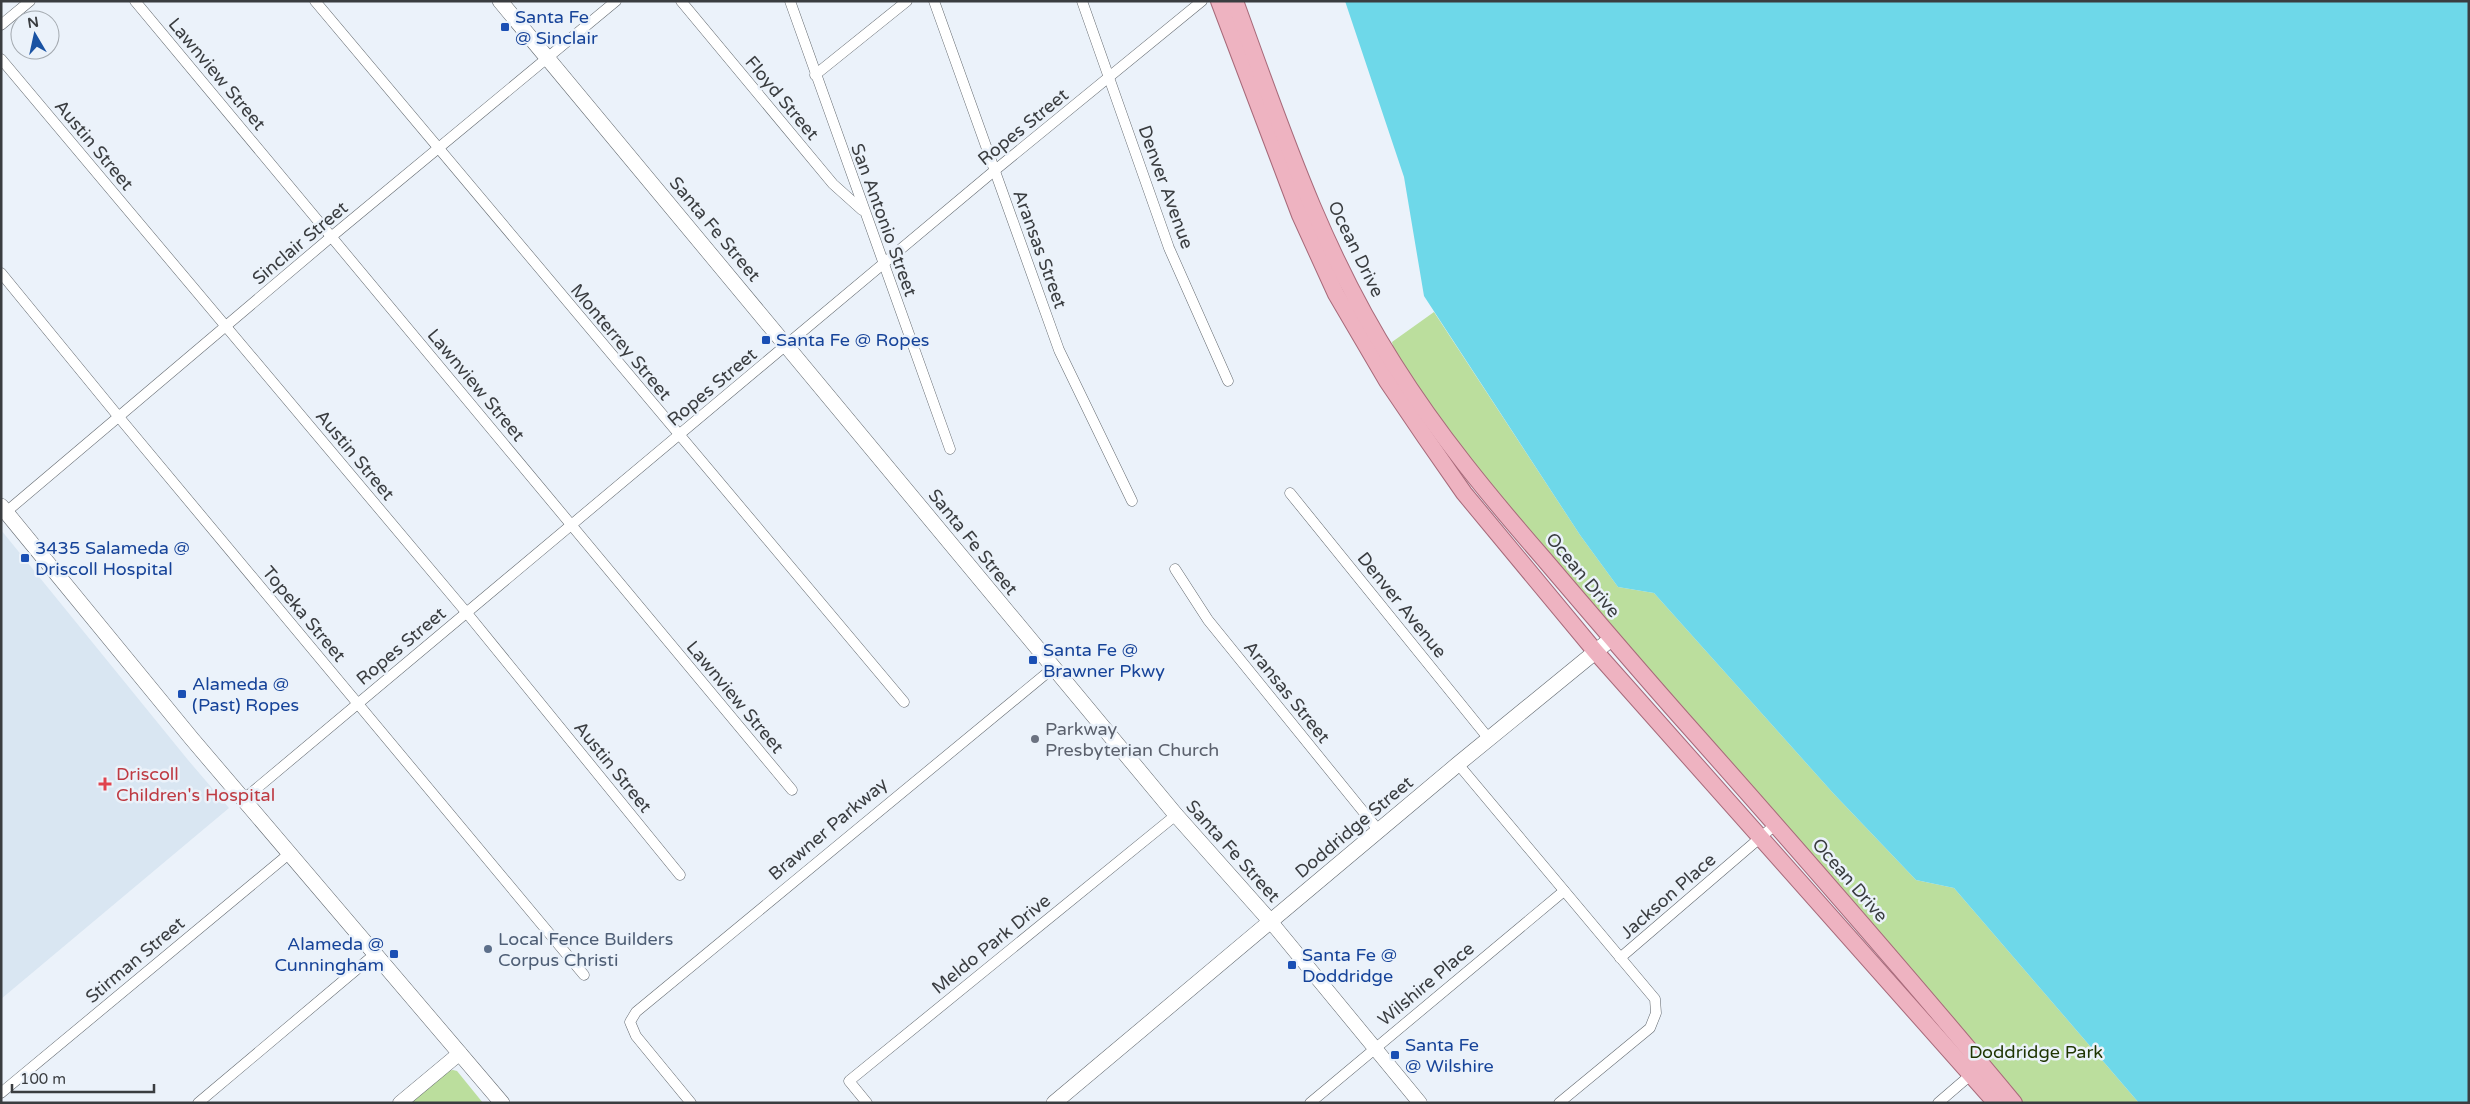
<svg xmlns="http://www.w3.org/2000/svg" width="2470" height="1104" viewBox="0 0 2470 1104" font-family="'Varela Round',sans-serif">
<rect width="100%" height="100%" fill="#ebf2fa"/>
<path fill="#d9e6f2" d="M1 530 188 760 229 808 1 999Z"/>
<g fill="#bbde9d">
<path d="M1434 312 1580 535 1618 587 1654 593 1833 793 1916 880 1954 888 2139 1103H2021L1463 453 1394 351 1392 342Z"/>
<path d="M453 1070 457 1071 483 1103H410L448 1071Z"/>
</g>
<path fill="#6ed8e9" d="M1345 1H2469V1103H2139L1954 888 1916 880 1833 793 1654 593 1618 587 1580 535 1424 296 1404 177Z"/>
<g fill="none" stroke-linecap="round" stroke-linejoin="round">
<defs>
<g id="minor">
<path d="M135 1 792 790"/>
<path d="M315 1 904 702"/>
<path d="M681 1 833 184 862 210"/>
<path d="M790 1 950 449"/>
<path d="M934 1 1059 350 1132 501"/>
<path d="M1082 1 1169 248 1228 381"/>
<path d="M1 25 30 1"/>
<path d="M1 59 466 612 680 875"/>
<path d="M815 75 907 1"/>
<path d="M1 273 118 416 584 975"/>
<path d="M1290 493 1489 739"/>
<path d="M6 512 331 237 616 1"/>
<path d="M1175 569 1208 620 1379 831"/>
<path d="M1458 764 1655 999 1656 1013 1650 1028 1559 1103"/>
<path d="M244 799 994 171 1202 1"/>
<path d="M1620 958 1775 825"/>
<path d="M1 1093 290 853"/>
<path d="M198 1103 375 954"/>
<path d="M691 1103 636 1036 630 1022 636 1012 1053 668"/>
<path d="M867 1103 849 1081 1176 815"/>
<path d="M1310 1103 1564 891"/>
<path d="M1938 1103 1974 1072"/>
</g>
<g id="tertiary">
<path d="M1271 922 1420 1103"/>
<path d="M400 1103 460 1053"/>
</g>
<g id="secondary">
<path d="M500 1 1176 815 1271 922"/>
<path d="M1 506 192 739 502 1103"/>
<path d="M1054 1103 1458 764 1611 639"/>
</g>
<g id="primary">
<path d="M1219 1 1300 215 1336 294 1387 381 1425 437 1464 493 1595 651 1996 1103"/>
<path d="M1235 1C1280 125 1322 252 1394 364 1438 434 1490 497 1544 559 1590 613 1636 667 1683 720 1795 846 1906 973 2014 1103"/>
</g>
</defs>
<use href="#minor" stroke="#62686e" stroke-width="11"/>
<use href="#tertiary" stroke="#62686e" stroke-width="15"/>
<use href="#secondary" stroke="#62686e" stroke-width="16"/>
<use href="#primary" stroke="#a76979" stroke-width="18"/>
<use href="#minor" stroke="#fff" stroke-width="10"/>
<use href="#tertiary" stroke="#fff" stroke-width="14"/>
<use href="#secondary" stroke="#fff" stroke-width="15"/>
<use href="#primary" stroke="#eeb3c1" stroke-width="16"/>
</g>
<g fill="#1a4fb4" stroke="#ebf2fa" stroke-width="2">
<rect x="500" y="22" width="10" height="10" rx="2.5"/>
<rect x="761" y="335" width="10" height="10" rx="2.5"/>
<rect x="20" y="553" width="10" height="10" rx="2.5"/>
<rect x="1028" y="655" width="10" height="10" rx="2.5"/>
<rect x="177" y="689" width="10" height="10" rx="2.5"/>
<rect x="389" y="949" width="10" height="10" rx="2.5"/>
<rect x="1287" y="960" width="10" height="10" rx="2.5"/>
<rect x="1390" y="1050" width="10" height="10" rx="2.5"/>
</g>
<circle fill="#6b7280" stroke="#ebf2fa" stroke-width="2" cx="1035" cy="739" r="5"/>
<path fill="#e0444e" stroke="#ebf2fa" stroke-width="2" d="M102.5 776.5h5v5h5v5h-5v5h-5v-5h-5v-5h5z"/>
<circle fill="#5c6f8a" stroke="#ebf2fa" stroke-width="2" cx="488" cy="949" r="5"/>
<g text-anchor="middle" stroke-width="5" stroke-linejoin="round" paint-order="stroke">
<g font-size="18" fill="#164399" stroke="#ebf2fa" text-anchor="start">
<text x="515" y="23">Santa Fe<tspan x="515" dy="21">@ Sinclair</tspan></text>
<text x="776" y="346">Santa Fe @ Ropes</text>
<text x="35" y="554">3435 Salameda @<tspan x="35" dy="21">Driscoll Hospital</tspan></text>
<text x="1043" y="656">Santa Fe @<tspan x="1043" dy="21">Brawner Pkwy</tspan></text>
<text x="192" y="690">Alameda @<tspan x="192" dy="21">(Past) Ropes</tspan></text>
<text x="384" y="950" text-anchor="end">Alameda @<tspan x="384" dy="21">Cunningham</tspan></text>
<text x="1302" y="961">Santa Fe @<tspan x="1302" dy="21">Doddridge</tspan></text>
<text x="1405" y="1051">Santa Fe<tspan x="1405" dy="21">@ Wilshire</tspan></text>
</g>
<g font-size="18" fill="#3a3d40" stroke="#ebf2fa">
<text transform="translate(217 74) rotate(50)" y="6">Lawnview Street</text>
<text transform="translate(782 98) rotate(50)" y="6">Floyd Street</text>
<text transform="translate(1023 127) rotate(-39)" y="6">Ropes Street</text>
<text transform="translate(94 145) rotate(50)" y="6">Austin Street</text>
<text transform="translate(1166 187) rotate(70)" y="6">Denver Avenue</text>
<text transform="translate(884 220) rotate(70)" y="6">San Antonio Street</text>
<text transform="translate(715 229) rotate(50)" y="6">Santa Fe Street</text>
<text transform="translate(300 243) rotate(-40)" y="6">Sinclair Street</text>
<text transform="translate(1040 249) rotate(70)" y="6">Aransas Street</text>
<text transform="translate(1356 249) rotate(64)" y="6">Ocean Drive</text>
<text transform="translate(621 342) rotate(50)" y="6">Monterrey Street</text>
<text transform="translate(476 385) rotate(50)" y="6">Lawnview Street</text>
<text transform="translate(712 387) rotate(-40)" y="6">Ropes Street</text>
<text transform="translate(355 455) rotate(50)" y="6">Austin Street</text>
<text transform="translate(973 542) rotate(51)" y="6">Santa Fe Street</text>
<text transform="translate(1583 575) rotate(50)" y="6">Ocean Drive</text>
<text transform="translate(1402 605) rotate(51)" y="6">Denver Avenue</text>
<text transform="translate(304 614) rotate(50)" y="6">Topeka Street</text>
<text transform="translate(401 646) rotate(-40)" y="6">Ropes Street</text>
<text transform="translate(1287 692) rotate(51)" y="6">Aransas Street</text>
<text transform="translate(735 697) rotate(50)" y="6">Lawnview Street</text>
<text transform="translate(613 767) rotate(51)" y="6">Austin Street</text>
<text transform="translate(1354 827) rotate(-40)" y="6">Doddridge Street</text>
<text transform="translate(828 829) rotate(-40)" y="6">Brawner Parkway</text>
<text transform="translate(1233 851) rotate(48)" y="6">Santa Fe Street</text>
<text transform="translate(1850 880) rotate(49)" y="6">Ocean Drive</text>
<text transform="translate(1668 896) rotate(-41)" y="6">Jackson Place</text>
<text transform="translate(991 944) rotate(-39)" y="6">Meldo Park Drive</text>
<text transform="translate(135 960) rotate(-40)" y="6">Stirman Street</text>
<text transform="translate(1426 984) rotate(-40)" y="6">Wilshire Place</text>
</g>
<g font-size="18" fill="#5b616d" stroke="#ebf2fa" text-anchor="start">
<text x="1045" y="735">Parkway<tspan x="1045" dy="21">Presbyterian Church</tspan></text>
</g>
<g font-size="18" fill="#be3a42" stroke="#ebf2fa" text-anchor="start">
<text x="116" y="780">Driscoll<tspan x="116" dy="21">Children's Hospital</tspan></text>
</g>
<g font-size="18" fill="#4e5e75" stroke="#ebf2fa" text-anchor="start">
<text x="498" y="945">Local Fence Builders<tspan x="498" dy="21">Corpus Christi</tspan></text>
</g>
<g font-size="18" fill="#1f3502" stroke="#ebf2fa">
<text x="2036" y="1058">Doddridge Park</text>
</g>
</g>
<rect width="2470" height="1104" fill="none" stroke="#3a3d40" stroke-width="5"/>
<g transform="translate(35 35) rotate(351)"><circle r="24" fill="#ebf2fa" stroke="#a4aab0"/>
<path d="M0-4L9 19L0 12L-9 19Z" fill="#1952a3"/>
<text y="-8" font-size="14" font-weight="bold" text-anchor="middle" fill="#3a3d40">N</text>
</g>
<path d="M12 1084v8h142v-8" fill="none" stroke="#3a3d40" stroke-width="2.5"/>
<text x="20" y="1084" font-size="15" fill="#3a3d40" stroke="#ebf2fa" stroke-width="4" paint-order="stroke">100 m</text>
</svg>
